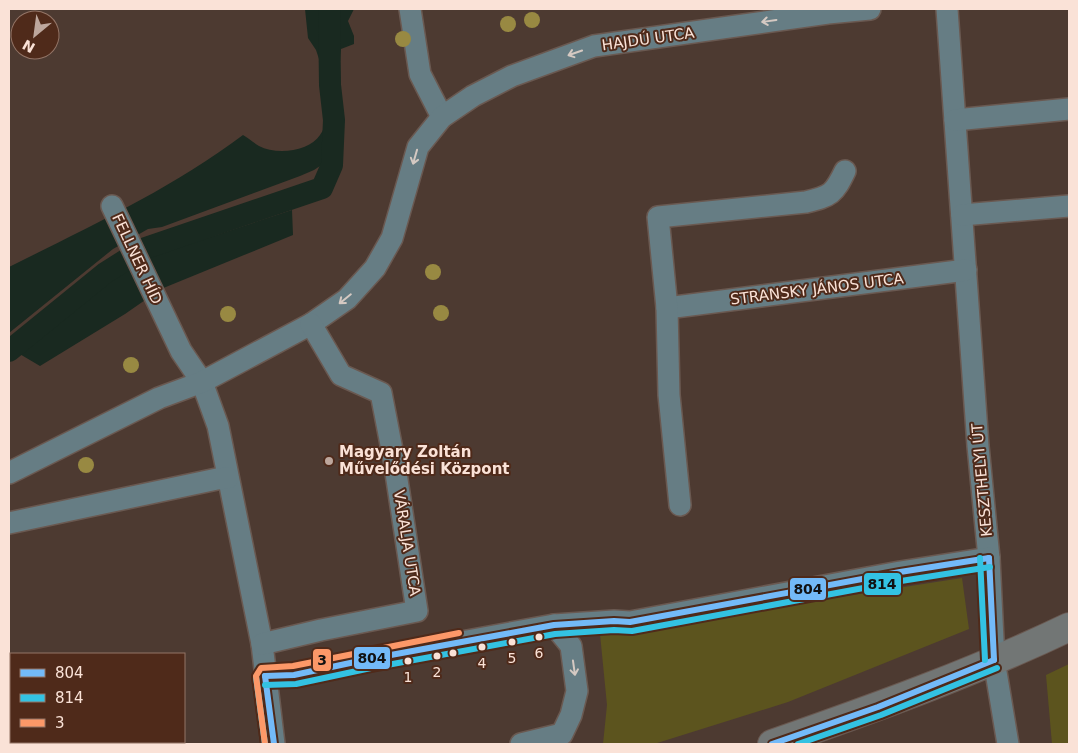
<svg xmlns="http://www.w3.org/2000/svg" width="1078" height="753" viewBox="0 0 1078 753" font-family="'DejaVu Sans',sans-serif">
<rect width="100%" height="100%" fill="#4d3a31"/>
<g fill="#5c541e">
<path d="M962 578 969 629 788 702 654 744H603L607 705 600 634Z"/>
<path d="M1069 664V744H1052L1046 675Z"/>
</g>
<g fill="#192920">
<path d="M305 9H354L348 21 354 36V44L341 49 340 61 335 71 334 76H327L319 59 316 50 308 38Z"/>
<path d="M327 105 342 106 341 152 314 170 300 176 162 227 148 229 113 249 9 333V267C89 227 171 189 243 135 248 138 254 143 259 146 276 155 309 152 320 135 327 126 326 115 327 105Z"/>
<path d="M292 210 293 235 161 289 125 314 40 366 18 353 107 282 153 256Z"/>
</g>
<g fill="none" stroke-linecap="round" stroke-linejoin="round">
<path stroke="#192920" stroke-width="22" d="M9 351 105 273 143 249 322 188 332 165 334 120 330 85 329 9"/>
<defs>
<g id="minor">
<path d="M410 9 420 74 442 117"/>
<path d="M947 9 978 446 989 558 994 660 1008 744"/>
<path d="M955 120 1069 109"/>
<path d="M112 206 181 351 202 382 218 426 262 644 274 744"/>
<path d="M962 215 1069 206"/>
<path d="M667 308 966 270"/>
<path d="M9 473 159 398 202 382 311 324 347 299 375 268 392 238 418 147 442 117 473 96 512 76 594 46 828 13 870 9"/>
<path d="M680 505 669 395 667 308 658 217 806 202C831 196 834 194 845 171"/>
<path d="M9 523 217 479 228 478"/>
<path d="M262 644 321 630 417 611 394 460 381 393 341 375 311 324"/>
<path d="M265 676 294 675 369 659 554 625 614 621 630 622 900 572 989 558"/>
<path d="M521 744 562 734 571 715 577 691 571 646 554 625"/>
</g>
<path id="major" d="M772 744C872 709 973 673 1069 627"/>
</defs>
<use href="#minor" stroke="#6a5951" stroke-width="24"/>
<use href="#major" stroke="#6a5951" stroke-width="30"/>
<use href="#minor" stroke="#667d84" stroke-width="21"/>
<use href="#major" stroke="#727675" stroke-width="28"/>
<defs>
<g id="bus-1">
<path d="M989 558 994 660"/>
<path d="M265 676 294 675 369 659 554 625 614 621 630 622 900 572 989 558"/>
<path d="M265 676 274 744"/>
<path d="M772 744 878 707 994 660"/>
</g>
<g id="bus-2">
<path d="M980 558 985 660"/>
<path d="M256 677 265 744"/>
<path d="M265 685 296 684 371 668 555 634 614 630 632 631 901 581 990 567"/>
<path d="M798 744 881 715 997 668"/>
</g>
<path id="bus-3" d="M265 744 256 676 261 668 293 666 459 633"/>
</defs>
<use href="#bus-1" stroke="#4f2a1a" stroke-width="10"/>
<use href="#bus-2" stroke="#4f2a1a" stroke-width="10"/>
<use href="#bus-3" stroke="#4f2a1a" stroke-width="10"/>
<use href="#bus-1" stroke="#73baf8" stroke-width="6"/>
<use href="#bus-2" stroke="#33c2e2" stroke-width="6"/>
<use href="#bus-3" stroke="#fc9868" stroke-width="6"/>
</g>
<g fill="#988942">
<circle cx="532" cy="20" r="8"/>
<circle cx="508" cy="24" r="8"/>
<circle cx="403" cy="39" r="8"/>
<circle cx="433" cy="272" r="8"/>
<circle cx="441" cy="313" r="8"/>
<circle cx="228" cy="314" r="8"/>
<circle cx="131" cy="365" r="8"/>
<circle cx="86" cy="465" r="8"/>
</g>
<defs><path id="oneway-shaft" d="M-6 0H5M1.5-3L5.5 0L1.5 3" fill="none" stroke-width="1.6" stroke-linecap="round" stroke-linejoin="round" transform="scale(1.25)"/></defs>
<g stroke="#d5c9c2">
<use href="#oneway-shaft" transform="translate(769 21) rotate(172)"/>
<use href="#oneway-shaft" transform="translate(575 53) rotate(161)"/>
<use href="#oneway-shaft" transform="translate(415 157) rotate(106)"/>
<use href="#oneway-shaft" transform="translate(345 299) rotate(141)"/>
<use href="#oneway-shaft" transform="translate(574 668) rotate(82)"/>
</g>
<circle fill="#bda79d" stroke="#4f2a1a" stroke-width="2" cx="329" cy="461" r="5"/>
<g fill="#fae2d7" stroke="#4f2a1a" stroke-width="2">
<circle cx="539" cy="637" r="4.5"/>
<circle cx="512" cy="642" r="4.5"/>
<circle cx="482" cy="647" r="4.5"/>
<circle cx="453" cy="653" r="4.5"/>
<circle cx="437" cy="656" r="4.5"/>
<circle cx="408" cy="661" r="4.5"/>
</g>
<g text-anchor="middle" stroke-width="4" stroke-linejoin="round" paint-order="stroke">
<g font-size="14" fill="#fae2d7" stroke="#4f2a1a">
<text x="539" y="658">6</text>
<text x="512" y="663">5</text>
<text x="482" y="668">4</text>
<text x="437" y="677">2</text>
<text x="408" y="682">1</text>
</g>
<g font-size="15" fill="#fae2d7" stroke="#4f2a1a">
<text transform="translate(648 39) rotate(-8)" y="5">HAJDÚ UTCA</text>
<text transform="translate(137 259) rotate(65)" y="5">FELLNER HÍD</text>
<text transform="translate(817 289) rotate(-7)" y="5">STRANSKY JÁNOS UTCA</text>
<text transform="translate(982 480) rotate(-95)" y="5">KESZTHELYI ÚT</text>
<text transform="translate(407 543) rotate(81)" y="5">VÁRALJA UTCA</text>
</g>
<g font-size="15" font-weight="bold" fill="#fae2d7" stroke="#4f2a1a" text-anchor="start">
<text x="339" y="457">Magyary Zoltán<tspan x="339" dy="17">Művelődési Központ</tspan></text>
</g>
</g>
<g stroke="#4f2a1a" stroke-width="2">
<rect x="863" y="572" width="39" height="24" rx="5" fill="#33c2e2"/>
<rect x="789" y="577" width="38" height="24" rx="5" fill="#73baf8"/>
<rect x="353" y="646" width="38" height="24" rx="5" fill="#73baf8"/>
<rect x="312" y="648" width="20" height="24" rx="5" fill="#fc9868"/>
</g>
<g font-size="14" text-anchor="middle" font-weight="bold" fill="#111">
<text x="882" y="589">814</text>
<text x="808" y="594">804</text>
<text x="372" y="663">804</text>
<text x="322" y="665">3</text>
</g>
<rect width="1078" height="753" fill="none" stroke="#fae2d7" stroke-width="20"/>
<rect x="10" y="653" width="175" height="90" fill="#4f2a1a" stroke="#937466"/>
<rect x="20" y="669" width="25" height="8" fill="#73baf8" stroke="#937466"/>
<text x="55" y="678" font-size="15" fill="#fae2d7">804</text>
<rect x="20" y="694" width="25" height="8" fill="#33c2e2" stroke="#937466"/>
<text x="55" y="703" font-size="15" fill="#fae2d7">814</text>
<rect x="20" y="719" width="25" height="8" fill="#fc9868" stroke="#937466"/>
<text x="55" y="728" font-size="15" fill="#fae2d7">3</text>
<g transform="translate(35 35) rotate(209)"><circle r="24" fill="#4f2a1a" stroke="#937466"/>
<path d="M0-4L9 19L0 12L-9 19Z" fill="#bda79d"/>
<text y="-8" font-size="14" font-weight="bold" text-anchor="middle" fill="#fae2d7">N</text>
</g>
</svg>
